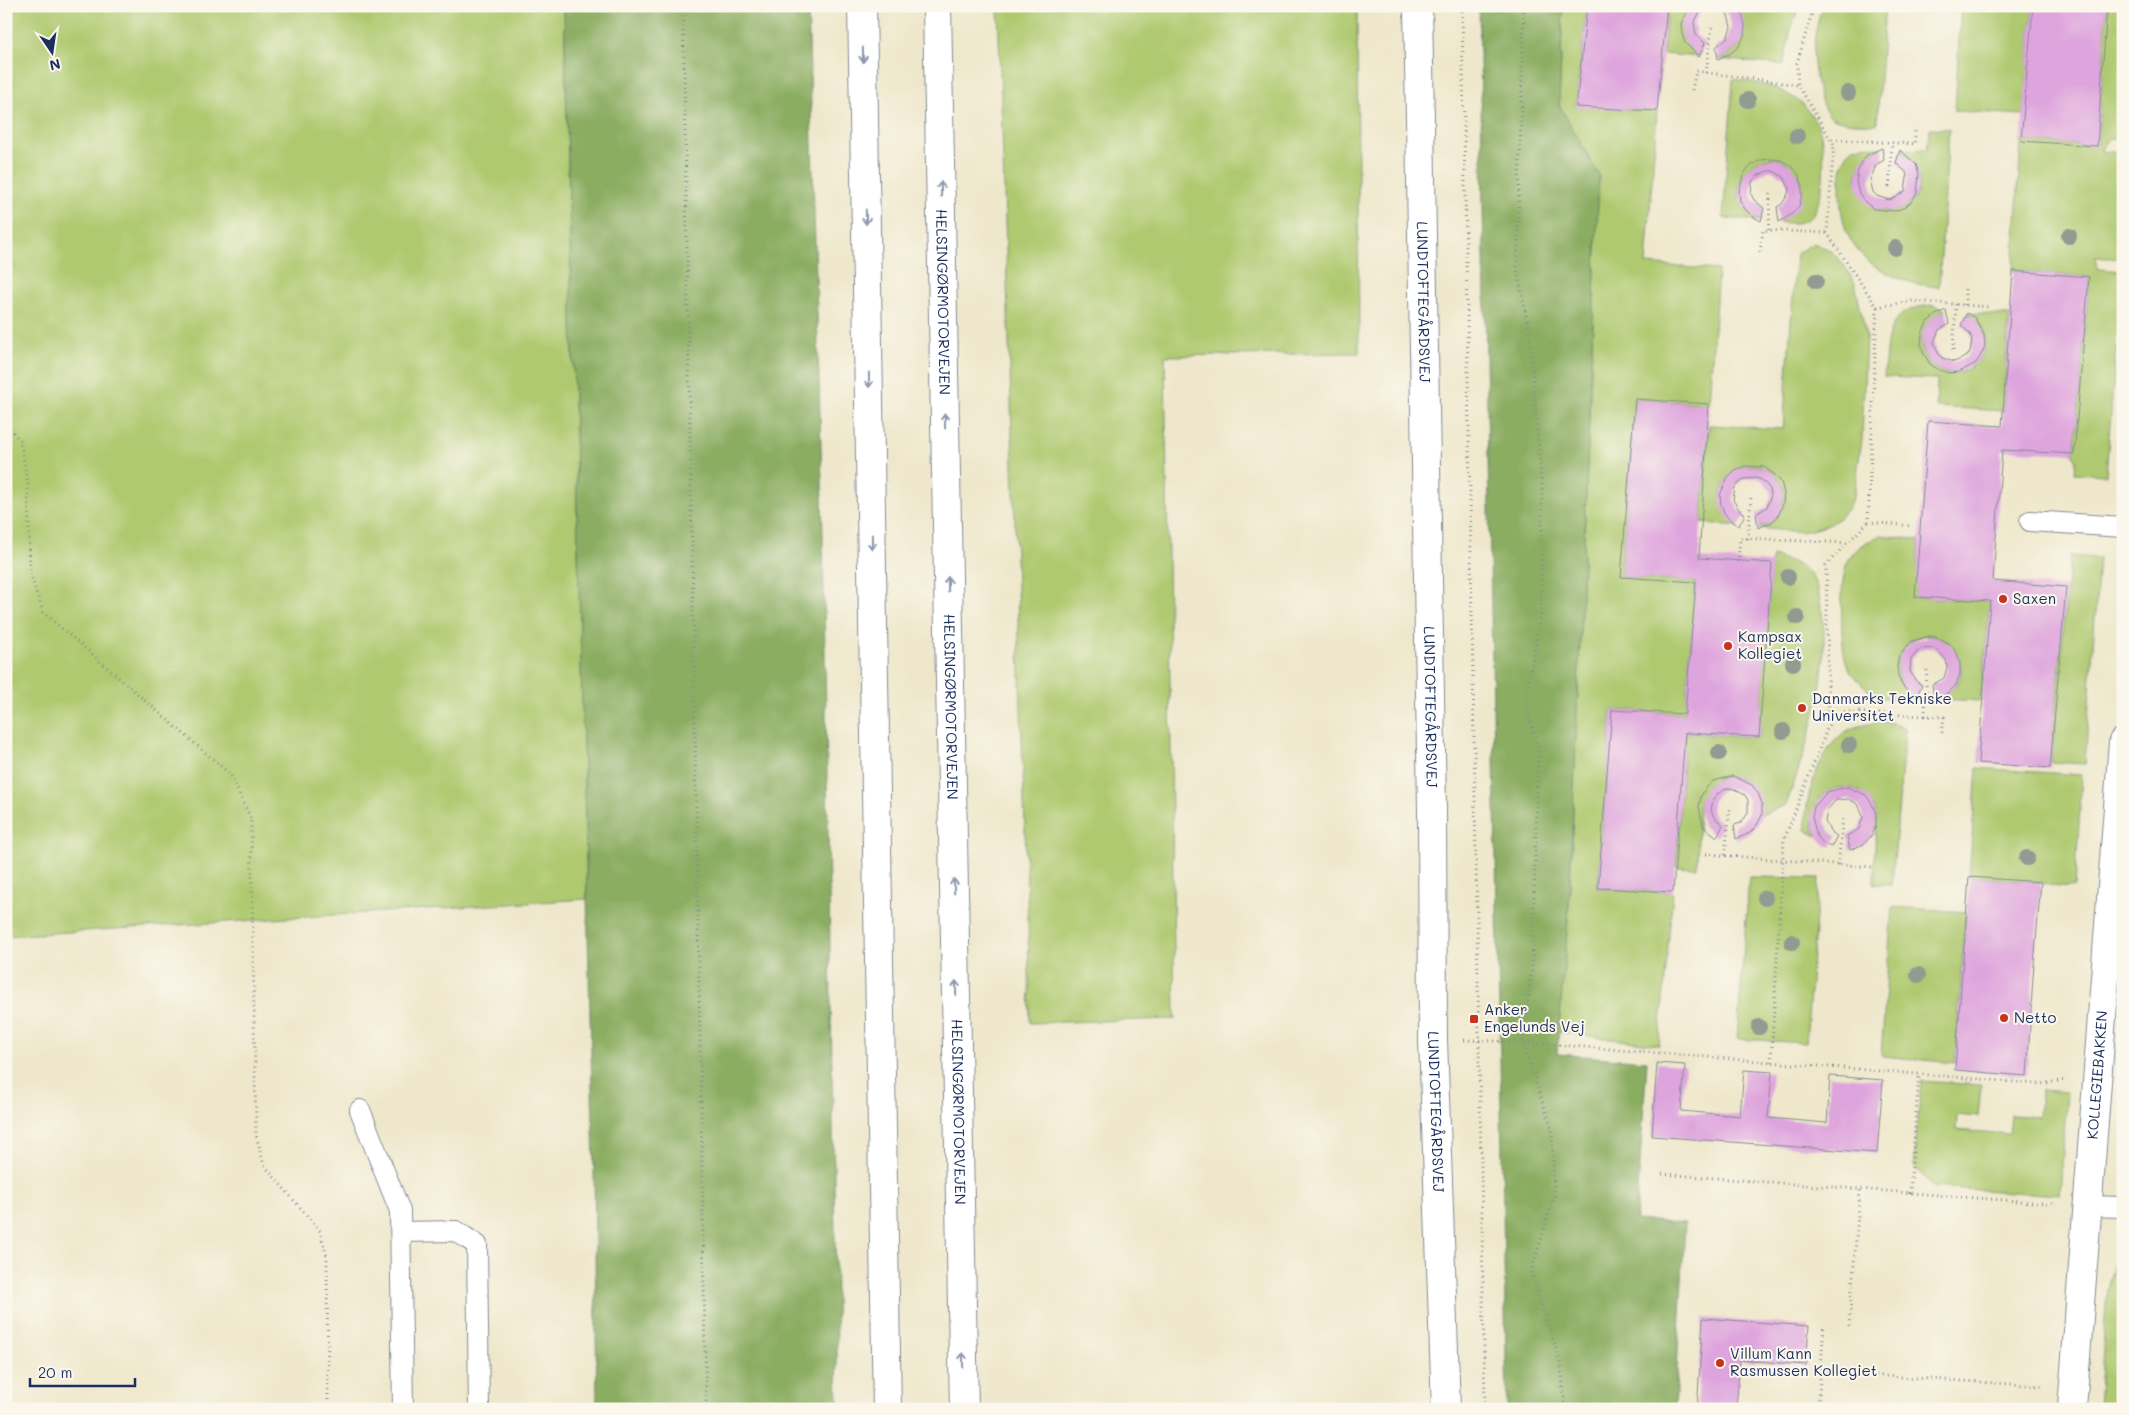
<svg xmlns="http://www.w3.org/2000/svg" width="2129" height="1415" viewBox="0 0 2129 1415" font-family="Mali,sans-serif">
<rect width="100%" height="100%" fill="#fbf7ec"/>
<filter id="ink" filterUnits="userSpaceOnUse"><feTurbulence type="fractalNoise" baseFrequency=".02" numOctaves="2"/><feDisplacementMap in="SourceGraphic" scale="10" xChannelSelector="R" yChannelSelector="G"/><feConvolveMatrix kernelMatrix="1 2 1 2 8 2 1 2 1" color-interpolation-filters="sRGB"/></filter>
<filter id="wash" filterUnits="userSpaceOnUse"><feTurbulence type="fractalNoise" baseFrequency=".0096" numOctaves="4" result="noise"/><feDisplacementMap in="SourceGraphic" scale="20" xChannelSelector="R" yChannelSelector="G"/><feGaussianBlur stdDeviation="1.12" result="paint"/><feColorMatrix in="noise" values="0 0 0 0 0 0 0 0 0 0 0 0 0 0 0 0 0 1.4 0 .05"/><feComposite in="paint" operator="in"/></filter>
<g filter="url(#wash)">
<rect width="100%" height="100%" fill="#eee7cb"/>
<g fill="#afc96f" stroke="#657c66">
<path d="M6 6H564L587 899 6 936Z"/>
<path d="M998 6H1357L1359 353 1165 356 1175 1019 1030 1023 1028 922Z"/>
<path d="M1563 6H1587L1576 106 1657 111 1646 264 1718 270 1709 404 1635 399 1621 577 1696 582 1685 714 1612 710 1598 888 1673 892 1659 1045 1558 1032 1569 908 1599 175 1559 105Z"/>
<path d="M1667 6H1689C1677 26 1681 44 1699 57L1663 54Z"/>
<path d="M1736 6H1799L1790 33 1783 65 1718 59 1731 53 1739 46 1742 14Z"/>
<path d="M1822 6H1885L1877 124C1863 123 1843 124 1831 117 1825 113 1821 101 1819 94 1811 58 1812 42 1822 6Z"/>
<path d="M1961 6H2033L2024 115 1955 111Z"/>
<path d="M2107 6H2123V140L2109 139 2100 151 2123 153V250L2122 259 2094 257 2099 269 2122 271 2106 475 2075 473 2076 459 2074 454 2089 277 2013 271 2021 141 2097 146Z"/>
<path d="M1733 79C1752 82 1775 85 1791 96 1803 103 1816 118 1820 131 1826 150 1826 207 1808 219 1798 225 1790 223 1779 222 1792 214 1802 206 1802 190 1802 181 1799 175 1793 169 1763 134 1708 194 1761 221L1723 218Z"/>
<path d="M1930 128 1949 129 1939 287C1904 285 1859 267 1846 230 1841 215 1840 201 1840 185 1840 173 1842 157 1852 149 1861 143 1873 146 1882 148 1865 153 1858 165 1856 182L1874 209C1917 221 1937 175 1900 150L1927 149Z"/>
<path d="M1813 243 1830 250 1844 265 1855 283 1866 335 1862 439 1854 495 1849 507 1837 520 1820 528 1801 532 1758 528C1762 526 1769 525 1772 522 1776 519 1779 513 1781 509 1798 469 1734 442 1720 495L1732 522 1739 526 1701 523 1709 425 1783 429 1796 254Z"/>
<path d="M1933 305 1946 310C1893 334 1936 393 1971 367 1978 361 1984 354 1985 344 1986 330 1978 320 1967 313L2009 315 2003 411 1936 407 1937 379 1884 377C1887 338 1885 308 1933 305Z"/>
<path d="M1881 535 1919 540 1916 597 1990 601 1981 701 1934 699C1939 697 1945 696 1948 693 1983 669 1939 615 1909 643 1902 650 1898 657 1897 667 1896 678 1903 689 1913 695L1910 700 1875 697C1867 688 1852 676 1847 665 1840 648 1839 577 1848 561 1855 548 1868 541 1881 535Z"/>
<path d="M1772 556C1787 560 1799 562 1810 574 1817 583 1819 596 1821 606 1833 671 1808 745 1786 805L1762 815C1762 769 1708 762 1699 806L1697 868 1676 867 1685 733 1759 737Z"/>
<path d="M2070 556 2099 558 2085 764 2051 762Z"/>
<path d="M1881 722 1893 723 1905 729 1892 885 1874 884 1876 814C1860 766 1797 789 1817 836L1806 830C1803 801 1820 742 1851 729 1860 725 1871 724 1881 722Z"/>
<path d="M1977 768 2082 775 2075 887 2049 885 2041 882 1969 877Z"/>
<path d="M1749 877 1819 878 1806 1043 1737 1039Z"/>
<path d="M1892 907 1966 912 1955 1063 1881 1056Z"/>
<path d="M1921 1081 1981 1085 1978 1117 1957 1115 1956 1130 2009 1134 2011 1115 2039 1117 2041 1090 2067 1092 2060 1195 1933 1187 1914 1166Z"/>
<path d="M2123 1250V1338L2118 1409H2099L2107 1288 2116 1257Z"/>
</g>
<g fill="#8bad62" stroke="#536e60">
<path d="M564 6H808L822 482 838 1409H597L594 1168Z"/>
<path d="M1479 6H1563L1559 105 1599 175 1569 908 1557 1054 1647 1061 1636 1220 1685 1223 1675 1409H1507Z"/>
</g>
<g id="blocks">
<g fill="#dea4dd">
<path d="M1587 6H1667L1657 111 1576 107Z"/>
<path d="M1689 6H1712L1700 12 1694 23 1696 35 1705 43 1699 57 1685 43 1682 34 1681 24Z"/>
<path d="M1713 6H1736L1742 14 1745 25 1744 36 1739 46 1731 53 1718 59 1716 47 1727 38 1731 27 1728 15 1724 11Z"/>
<path d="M2033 6H2107L2097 146 2021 141Z"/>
<path d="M1882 148 1884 160 1876 165 1870 180 1873 192 1877 196 1889 200 1895 198 1905 191 1907 178 1906 172 1896 163 1900 150 1916 164 1919 174 1917 193 1911 202 1903 208 1894 211 1874 209 1865 202 1859 193 1856 182 1858 171 1862 161 1867 155Z"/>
<path d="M1771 159 1781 160 1791 166 1798 174 1802 184V195L1799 206 1792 214 1779 222 1777 207 1782 204 1788 194 1789 188 1784 177 1773 171H1767L1756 177 1752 182 1751 194 1754 200 1764 208 1761 221 1752 216 1745 209 1740 201 1739 191 1745 172 1752 165 1761 160Z"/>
<path d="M2013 271 2089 277 2074 454 2002 450 1993 581 2066 587 2050 768 1978 763 1990 601 1915 597 1928 421 2002 426Z"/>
<path d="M1946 310 1949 324 1939 330 1934 342 1938 353 1942 358 1954 362 1966 357 1970 352 1972 340 1970 334 1961 325 1967 313 1975 318 1984 335 1985 346 1981 355 1976 363 1959 372 1949 373 1939 370 1930 364 1924 354 1921 344 1922 333 1927 323 1935 315Z"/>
<path d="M1635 399 1709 404 1699 558 1772 563 1759 737 1685 733 1673 892 1598 888 1612 710 1685 714 1696 582 1621 577Z"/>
<path d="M1745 466 1764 467 1774 474 1781 482 1784 493 1783 504 1779 514 1772 522 1758 528 1756 514 1767 507 1771 495 1770 489 1762 480 1756 478 1744 479 1735 487 1733 500 1740 511 1745 514 1739 526 1732 522 1725 514 1721 505 1720 495 1728 477 1735 470Z"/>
<path d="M1931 636 1941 639 1950 644 1957 653 1960 663V674L1956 685 1948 693 1934 699 1932 685 1944 678 1947 667 1946 660 1938 651 1933 648 1920 649 1911 659 1910 671 1916 681 1922 685 1916 697 1909 693 1902 685 1898 676 1897 666 1899 656 1912 641Z"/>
<path d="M1733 776 1752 785 1758 793 1762 804V815L1757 825 1750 833 1736 839 1734 825 1741 823 1748 813V800L1745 795 1734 789 1728 788 1717 794 1713 799 1711 811 1714 817 1723 825 1717 837 1703 826 1699 806 1701 796 1706 788 1713 781Z"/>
<path d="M1847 787 1866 795 1872 804 1876 814V825L1871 836 1864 844 1850 850 1847 836 1859 829 1863 817 1859 806 1854 802 1848 799 1836 800 1827 810 1825 822 1831 832 1837 836 1831 847 1824 844 1817 836 1812 817 1814 807 1827 792Z"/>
<path d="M1969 877 2041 882 2033 976 2027 1076 1955 1070Z"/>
<path d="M1657 1063 1685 1065 1681 1111 1740 1116 1744 1070 1772 1072 1768 1118 1827 1123 1830 1076 1883 1080 1877 1153 1652 1136Z"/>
<path d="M1703 1318 1809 1326 1806 1365 1740 1360 1736 1409H1697Z"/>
</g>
</g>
</g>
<g filter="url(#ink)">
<use href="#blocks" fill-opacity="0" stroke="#848b94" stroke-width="1"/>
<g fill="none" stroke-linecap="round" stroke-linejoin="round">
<defs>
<g id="service">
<path d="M2030 521 2123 527"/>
<path d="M360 1110 400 1211 403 1409"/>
<path d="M2086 1206 2123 1207"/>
<path d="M401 1232 456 1231 477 1245 479 1409"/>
</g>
<g id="minor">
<path id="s1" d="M2072 1409 2123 742"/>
</g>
<g id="tertiary">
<path id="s2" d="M1418 6 1432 809 1433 1039 1446 1409"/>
</g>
<g id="motorway">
<path d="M862 6 887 1409"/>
<path id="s3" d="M937 6 964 1409"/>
</g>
</defs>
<use href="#service" stroke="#848b94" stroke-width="22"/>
<use href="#minor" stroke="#848b94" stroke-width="30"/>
<use href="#tertiary" stroke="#848b94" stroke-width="30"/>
<use href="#motorway" stroke="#848b94" stroke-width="30"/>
<g stroke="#848b94" stroke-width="3" stroke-dasharray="1 4" stroke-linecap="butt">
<path d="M683 6 706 1409"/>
<path d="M1462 6 1485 1409"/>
<path d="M1524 6 1517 268 1530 336 1542 490 1541 615 1525 700 1538 750 1532 970 1522 1042 1552 1129 1554 1196 1531 1273 1561 1364 1565 1409"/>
<path d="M1706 73 1712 27"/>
<path d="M1692 90 1696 71 1798 85"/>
<path d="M1832 139 1915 144V130"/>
<path d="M1889 187 1892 142"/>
<path d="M1769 230 1770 190"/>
<path d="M1760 252 1763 230 1827 233"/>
<path d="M1965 305V288"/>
<path d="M1877 307 1912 301 1990 307"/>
<path d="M1953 350 1956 304"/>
<path d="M6 425 20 440 28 484 30 573 43 612 230 774 251 819 256 1135 264 1165 320 1231 327 1257 328 1409"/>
<path d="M1868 522 1913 526"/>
<path d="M1748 539 1751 496"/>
<path d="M1738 562 1740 538 1847 543"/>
<path d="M1829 711 1944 717 1942 733"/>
<path d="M1925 716 1927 668"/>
<path d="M1706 854 1872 867"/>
<path d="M1725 855 1730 807"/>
<path d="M1838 865 1843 818"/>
<path d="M1464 1040 1522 1042 2040 1084 2066 1080"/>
<path d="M1771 1062 1784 840 1829 724 1826 565 1868 522 1877 307 1827 233 1834 145 1798 85 1797 63 1814 6"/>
<path d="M1662 1174 2056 1204"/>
<path d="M1910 1193 1919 1074"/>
<path d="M1849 1326 1860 1190"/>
<path d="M1821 1372 2042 1386"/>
<path d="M1818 1409 1824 1324"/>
</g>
<use href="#service" stroke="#fff" stroke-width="20"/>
<use href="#minor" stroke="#fff" stroke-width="28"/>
<use href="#tertiary" stroke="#fff" stroke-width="28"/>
<use href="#motorway" stroke="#fff" stroke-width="28"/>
</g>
<g fill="#929b92">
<circle cx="1848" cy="93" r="8"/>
<circle cx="1748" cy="100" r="8"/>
<circle cx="1797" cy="136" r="8"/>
<circle cx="2069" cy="236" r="8"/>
<circle cx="1895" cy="248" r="8"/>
<circle cx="1816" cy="281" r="8"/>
<circle cx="1788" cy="577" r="8"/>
<circle cx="1797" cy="617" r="8"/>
<circle cx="1793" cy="663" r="8"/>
<circle cx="1783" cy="731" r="8"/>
<circle cx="1849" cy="745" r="8"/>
<circle cx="1719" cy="753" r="8"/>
<circle cx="2027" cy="858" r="8"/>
<circle cx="1765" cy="898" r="8"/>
<circle cx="1792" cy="942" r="8"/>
<circle cx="1918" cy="975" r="8"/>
<circle cx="1759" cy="1027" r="8"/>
</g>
<defs><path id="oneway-shaft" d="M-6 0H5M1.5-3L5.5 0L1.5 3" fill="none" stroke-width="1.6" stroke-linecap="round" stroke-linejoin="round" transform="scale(1.25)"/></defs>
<g stroke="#8d97ae">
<use href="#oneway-shaft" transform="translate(863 55) rotate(89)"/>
<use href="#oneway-shaft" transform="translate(941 189) rotate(-91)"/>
<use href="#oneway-shaft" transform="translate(866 217) rotate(89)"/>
<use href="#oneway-shaft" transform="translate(869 380) rotate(89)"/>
<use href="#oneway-shaft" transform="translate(945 421) rotate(-91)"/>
<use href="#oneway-shaft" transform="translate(872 542) rotate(89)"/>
<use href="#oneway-shaft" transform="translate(948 584) rotate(-91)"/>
<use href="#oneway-shaft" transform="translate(954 886) rotate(-91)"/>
<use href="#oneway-shaft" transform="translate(956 988) rotate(-91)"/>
<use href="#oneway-shaft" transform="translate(963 1360) rotate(-91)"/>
</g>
</g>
<g fill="#c8321e" stroke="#fbf7ec" stroke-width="2">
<circle cx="2003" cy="599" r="5"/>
<circle cx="1728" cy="646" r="5"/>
<circle cx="1802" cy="708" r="5"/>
<circle cx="2004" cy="1018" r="5"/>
<rect x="1469" y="1014" width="10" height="10" rx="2.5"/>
<circle cx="1720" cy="1363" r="5"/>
</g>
<g text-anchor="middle" stroke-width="4" stroke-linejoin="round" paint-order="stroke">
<g font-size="15" fill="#1b2f5e" stroke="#fbf7ec">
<text dy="5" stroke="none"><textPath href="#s3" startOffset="296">HELSINGØRMOTORVEJEN</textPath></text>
<text dy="5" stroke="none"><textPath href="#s2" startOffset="296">LUNDTOFTEGÅRDSVEJ</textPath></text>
<text dy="5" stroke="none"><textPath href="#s3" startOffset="701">HELSINGØRMOTORVEJEN</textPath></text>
<text dy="5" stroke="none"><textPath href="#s2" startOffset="701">LUNDTOFTEGÅRDSVEJ</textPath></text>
<text dy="5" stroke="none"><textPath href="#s1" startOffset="335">KOLLEGIEBAKKEN</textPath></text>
<text dy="5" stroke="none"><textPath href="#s3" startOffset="1106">HELSINGØRMOTORVEJEN</textPath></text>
<text dy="5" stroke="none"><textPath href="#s2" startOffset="1106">LUNDTOFTEGÅRDSVEJ</textPath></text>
</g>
<g font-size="15" fill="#1b2f5e" stroke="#fbf7ec" text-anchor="start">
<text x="2013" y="604">Saxen</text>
<text x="1738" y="642">Kampsax<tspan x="1738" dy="17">Kollegiet</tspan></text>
<text x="1812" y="704">Danmarks Tekniske<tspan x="1812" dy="17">Universitet</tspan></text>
<text x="1484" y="1015">Anker<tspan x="1484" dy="17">Engelunds Vej</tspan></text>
<text x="2014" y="1023">Netto</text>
<text x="1730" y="1359">Villum Kann<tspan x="1730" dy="17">Rasmussen Kollegiet</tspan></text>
</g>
</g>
<rect width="2129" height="1415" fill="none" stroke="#fbf7ec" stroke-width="25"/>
<g transform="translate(52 52) rotate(167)" stroke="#fbf7ec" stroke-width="4" paint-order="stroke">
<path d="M0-4L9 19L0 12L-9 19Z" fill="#1b2f5e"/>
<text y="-8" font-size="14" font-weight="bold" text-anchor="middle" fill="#1b2f5e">N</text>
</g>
<path d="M30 1378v8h105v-8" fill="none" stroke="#1b2f5e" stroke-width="2.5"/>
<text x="38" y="1378" font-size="15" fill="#1b2f5e" stroke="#fbf7ec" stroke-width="4" paint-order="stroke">20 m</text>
</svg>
